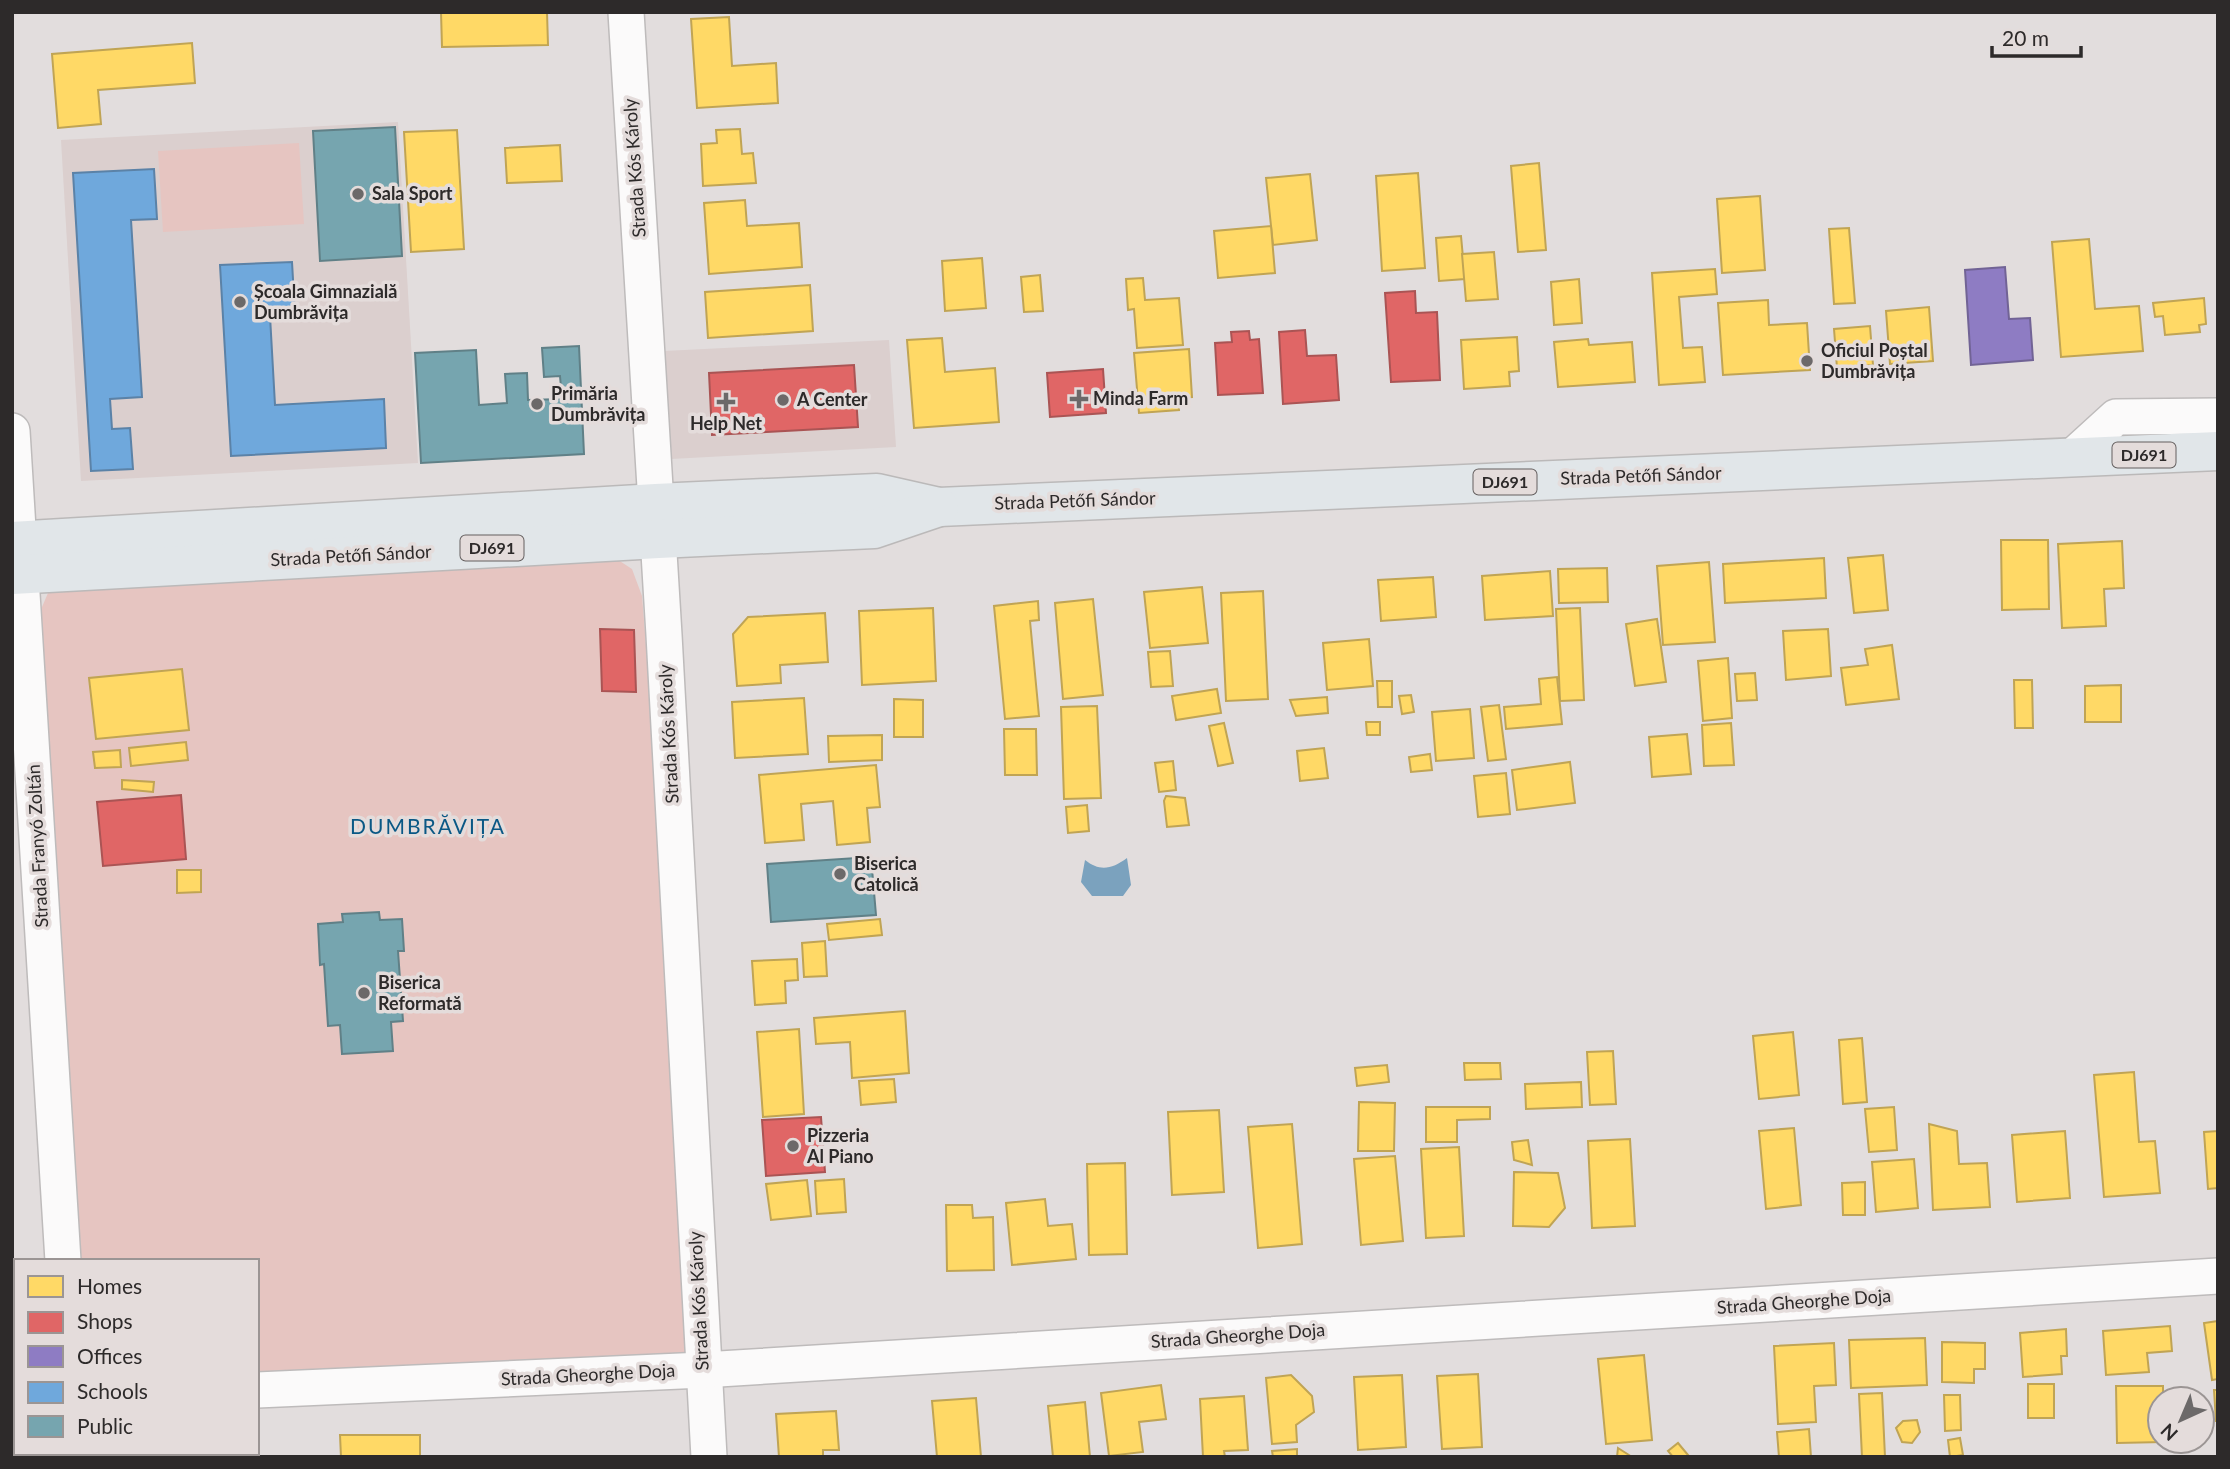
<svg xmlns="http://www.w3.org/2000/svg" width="2230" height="1469" viewBox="0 0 2230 1469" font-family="Lato,sans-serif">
<rect width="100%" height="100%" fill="#e2dddd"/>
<g fill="#dbcfce">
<path d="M398 122 418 463 81 481 61 140Z"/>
<path d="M889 340 896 447 671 459 664 351Z"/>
</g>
<g fill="#e6c5c1">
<path d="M299 143 304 224 163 232 158 151Z"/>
<path d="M609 554 632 569 642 596 699 1299 703 1370 257 1390V1261H66L39 614 48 593 64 581Z"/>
</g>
<path fill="#7ba2be" d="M1127 858 1131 885 1123 896H1092L1081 882 1085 860C1100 872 1112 869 1127 858Z"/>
<g fill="#ffd966" stroke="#c0a454" stroke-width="2">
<path d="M441 12H547L548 45 442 47Z"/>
<path d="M729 17 732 66 776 63 778 103 697 108 691 19Z"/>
<path d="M192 43 195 83 98 90 101 124 58 128 52 54Z"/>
<path d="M740 129 742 154 753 153 756 183 703 186 701 144 717 143 716 130Z"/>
<path d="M457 130 464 249 411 252 404 132Z"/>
<path d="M560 145 562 181 507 183 505 148Z"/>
<path d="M1539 163 1546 250 1518 252 1511 166Z"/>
<path d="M1418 173 1425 268 1382 271 1376 176Z"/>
<path d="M1310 174 1317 240 1273 245 1266 178Z"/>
<path d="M1760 196 1765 270 1722 273 1717 199Z"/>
<path d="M745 200 747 226 799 223 802 267 709 274 704 203Z"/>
<path d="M1271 226 1275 273 1218 278 1214 231Z"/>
<path d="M1849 228 1855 303 1834 304 1829 229Z"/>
<path d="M1461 236 1465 279 1439 281 1436 238Z"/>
<path d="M2089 239 2095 309 2139 306 2143 351 2061 357 2052 242Z"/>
<path d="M1494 252 1498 299 1466 301 1462 254Z"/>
<path d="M982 258 986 308 945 311 942 261Z"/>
<path d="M1715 269 1717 294 1679 297 1683 348 1702 347 1705 382 1659 385 1652 273Z"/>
<path d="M1040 275 1043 311 1024 312 1021 277Z"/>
<path d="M1143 278 1145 300 1179 298 1183 345 1137 348 1134 309 1128 310 1126 279Z"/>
<path d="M1579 279 1582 323 1554 325 1551 282Z"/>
<path d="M810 285 813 331 708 338 705 292Z"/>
<path d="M2204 298 2206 324 2199 325 2200 332 2165 335 2163 316 2155 317 2153 303Z"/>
<path d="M1768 300 1769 325 1807 323 1810 370 1723 375 1718 303Z"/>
<path d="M1929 307 1933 361 1890 364 1886 311Z"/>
<path d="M1870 326 1873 365 1837 368 1834 329Z"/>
<path d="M1517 337 1519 371 1509 372 1510 386 1464 389 1461 340Z"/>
<path d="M942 338 945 372 995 368 999 422 914 428 907 340Z"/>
<path d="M1588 339 1589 345 1632 342 1635 382 1558 387 1554 342Z"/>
<path d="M1189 349 1192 397 1178 398 1179 410 1139 413 1134 353Z"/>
<path d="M2001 540H2048L2049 609 2002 610Z"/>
<path d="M2122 541 2124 588 2104 589 2106 626 2062 628 2058 544Z"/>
<path d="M1883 555 1888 610 1854 613 1848 558Z"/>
<path d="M1824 558 1826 598 1725 603 1723 564Z"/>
<path d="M1709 562 1715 642 1663 645 1657 566Z"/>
<path d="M1607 568 1608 602 1559 603 1558 569Z"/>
<path d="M1550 571 1553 616 1485 620 1482 576Z"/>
<path d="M1433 577 1436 617 1381 621 1378 580Z"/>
<path d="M1202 587 1208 643 1150 648 1144 592Z"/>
<path d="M1263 591 1268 699 1226 701 1221 593Z"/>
<path d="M1093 599 1103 695 1063 699 1055 603Z"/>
<path d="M1038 601 1039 620 1030 621 1039 716 1005 719 994 606Z"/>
<path d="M933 608 936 681 862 685 859 611Z"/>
<path d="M1580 608 1584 700 1560 701 1556 609Z"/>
<path d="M825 613 828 662 780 665 781 683 737 686 733 634 748 617Z"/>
<path d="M1657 619 1666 682 1635 686 1626 624Z"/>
<path d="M1828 629 1831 676 1786 680 1783 631Z"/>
<path d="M1369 639 1373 686 1327 690 1323 643Z"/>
<path d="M1892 645 1899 699 1846 705 1841 668 1868 665 1865 649Z"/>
<path d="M1170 651 1173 686 1151 687 1148 652Z"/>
<path d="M1728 658 1732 718 1703 721 1698 661Z"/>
<path d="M182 669 189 730 96 739 89 678Z"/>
<path d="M1755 673 1757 700 1737 701 1735 674Z"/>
<path d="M1557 677 1562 724 1506 729 1504 707 1541 704 1539 679Z"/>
<path d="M2014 680H2032L2033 728H2015Z"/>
<path d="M1377 681H1392V707H1378Z"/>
<path d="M2121 685V722H2085V686Z"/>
<path d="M1217 689 1221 713 1176 720 1172 696Z"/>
<path d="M1411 695 1414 712 1402 714 1399 696Z"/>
<path d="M1327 697 1328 713 1296 716 1290 700Z"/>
<path d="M804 698 808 754 735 758 732 702Z"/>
<path d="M894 699 923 700V737H894Z"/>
<path d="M1499 705 1506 759 1488 761 1481 707Z"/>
<path d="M1097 706 1101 798 1064 799 1061 707Z"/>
<path d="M1470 709 1474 758 1436 761 1432 712Z"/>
<path d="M1366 722H1380V735H1367Z"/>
<path d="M1224 723 1233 763 1218 766 1209 726Z"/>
<path d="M1731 723 1734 765 1704 766 1702 725Z"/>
<path d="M1004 729H1036L1037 775H1005Z"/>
<path d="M1687 734 1691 774 1652 777 1649 737Z"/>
<path d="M882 735V760L829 762 828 736Z"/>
<path d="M186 742 188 760 131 766 129 748Z"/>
<path d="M1324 748 1328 778 1300 781 1297 751Z"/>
<path d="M120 750 121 767 95 768 93 752Z"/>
<path d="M1430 754 1432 770 1411 772 1409 757Z"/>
<path d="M1173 761 1176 790 1159 792 1155 763Z"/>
<path d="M1570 762 1575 803 1517 810 1512 770Z"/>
<path d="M876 765 880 807 867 808 870 842 837 845 833 801 801 804 804 840 765 843 759 775Z"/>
<path d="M1506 773 1510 814 1478 817 1474 776Z"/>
<path d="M122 780 154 782 153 792 122 789Z"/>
<path d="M1166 796 1185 798 1189 825 1167 827 1164 801Z"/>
<path d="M1087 805 1089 831 1068 833 1066 807Z"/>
<path d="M177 870H201V892L177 893Z"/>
<path d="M880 919 882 935 829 940 827 924Z"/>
<path d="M825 941 827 976 804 977 802 943Z"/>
<path d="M797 959 798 980 785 981 786 1003 755 1005 752 961Z"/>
<path d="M905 1011 909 1073 852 1078 850 1042 816 1044 814 1018Z"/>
<path d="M799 1029 804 1114 763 1117 757 1032Z"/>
<path d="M1793 1032 1799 1095 1759 1099 1753 1036Z"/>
<path d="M1862 1038 1867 1102 1843 1104 1839 1040Z"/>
<path d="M1613 1051 1616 1104 1590 1105 1587 1052Z"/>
<path d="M1464 1063H1500L1501 1079 1465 1080Z"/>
<path d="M1387 1065 1389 1082 1357 1086 1355 1068Z"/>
<path d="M2134 1072 2139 1142 2155 1141 2160 1193 2104 1197 2094 1075Z"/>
<path d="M894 1079 896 1102 861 1105 859 1081Z"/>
<path d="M1581 1082 1582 1107 1526 1109 1525 1084Z"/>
<path d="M1359 1102 1395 1103 1394 1151H1358Z"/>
<path d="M1426 1107H1490V1119L1457 1120V1142H1426Z"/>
<path d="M1894 1107 1897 1150 1869 1152 1865 1109Z"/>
<path d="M1219 1110 1224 1192 1172 1195 1168 1112Z"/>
<path d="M1292 1124 1302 1244 1258 1248 1248 1127Z"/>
<path d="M1929 1124 1957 1131 1959 1164 1987 1163 1990 1207 1933 1210Z"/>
<path d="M1794 1128 1801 1205 1766 1209 1759 1131Z"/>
<path d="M2065 1131 2070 1198 2017 1202 2012 1135Z"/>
<path d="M2218 1131V1188L2208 1189 2204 1132Z"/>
<path d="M1630 1139 1635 1226 1592 1228 1588 1141Z"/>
<path d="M1528 1140 1532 1165 1514 1160 1512 1142Z"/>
<path d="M1459 1147 1464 1236 1426 1238 1421 1149Z"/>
<path d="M1395 1156 1403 1241 1361 1245 1354 1159Z"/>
<path d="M1914 1159 1918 1208 1876 1212 1872 1162Z"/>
<path d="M1125 1163 1127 1254 1089 1255 1087 1164Z"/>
<path d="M1514 1172 1558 1173 1565 1208 1549 1227 1513 1226Z"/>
<path d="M844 1179 846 1212 817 1214 815 1181Z"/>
<path d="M807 1180 811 1216 771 1220 766 1184Z"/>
<path d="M1865 1182V1215H1843L1842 1183Z"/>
<path d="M1045 1199 1048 1226 1072 1224 1076 1259 1012 1265 1006 1203Z"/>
<path d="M946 1205H972L973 1218 993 1217 994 1270 947 1271Z"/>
<path d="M2218 1321V1379L2212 1380 2204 1323Z"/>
<path d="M2170 1326 2172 1351 2147 1353 2149 1372 2106 1375 2103 1331Z"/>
<path d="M2066 1329 2067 1356H2061L2062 1374 2023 1377 2020 1333Z"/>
<path d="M1925 1338 1927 1385 1851 1388 1849 1340Z"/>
<path d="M1942 1342 1985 1343V1369H1974V1383L1942 1382Z"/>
<path d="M1834 1343 1836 1385 1814 1386 1816 1422 1778 1424 1774 1346Z"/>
<path d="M1644 1355 1652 1440 1606 1444 1598 1359Z"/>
<path d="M1478 1374 1482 1447 1442 1449 1437 1376Z"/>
<path d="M1291 1375 1312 1396 1314 1412 1296 1425 1297 1442 1272 1444 1266 1378Z"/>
<path d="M1402 1375 1406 1447 1358 1450 1354 1377Z"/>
<rect x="2028" y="1384" width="26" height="34"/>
<path d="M1161 1385 1166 1419 1139 1422 1143 1452 1109 1456 1101 1393Z"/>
<path d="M2116 1386H2163V1399H2160V1441L2164 1442 2117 1443Z"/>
<path d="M2214 1390H2218V1421H2216Z"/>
<path d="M1882 1393 1885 1457H1862L1859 1394Z"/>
<path d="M1944 1395H1960L1961 1430 1945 1431Z"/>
<path d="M1244 1396 1248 1450 1224 1451 1225 1457H1203L1200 1399Z"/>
<path d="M976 1398 981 1457H937L932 1401Z"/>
<path d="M1085 1402 1090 1457H1053L1048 1406Z"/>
<path d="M836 1411 839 1450H823V1457H779L776 1414Z"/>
<path d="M1917 1420 1920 1432 1912 1443 1902 1442 1896 1428 1903 1421Z"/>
<path d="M1809 1429 1811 1457H1779L1777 1432Z"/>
<path d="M340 1435H420V1457H341Z"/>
<path d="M1960 1438 1963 1455 1950 1457 1948 1440Z"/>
<path d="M1678 1443 1688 1455 1686 1457H1673L1668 1451Z"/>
<path d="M1618 1448 1632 1457H1617Z"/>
<path d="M1297 1449V1457H1273L1272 1451Z"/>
</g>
<g fill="#e06666" stroke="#aa5454" stroke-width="2">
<path d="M1415 291 1416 313 1437 312 1440 380 1391 382 1385 293Z"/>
<path d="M1305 330 1307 356 1336 355 1339 400 1283 404 1279 332Z"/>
<path d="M1249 331 1250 340 1259 339 1263 393 1218 395 1215 343 1232 342 1231 332Z"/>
<path d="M854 365 858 427 712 435 709 373Z"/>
<path d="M1103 369 1106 413 1050 417 1047 373Z"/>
<path d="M600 629 634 630 636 692 602 691Z"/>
<path d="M181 795 186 859 103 866 97 802Z"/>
<path d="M821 1117 825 1172 766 1176 762 1120Z"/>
</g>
<path fill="#8e7cc3" stroke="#716395" stroke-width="2" d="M2005 267 2009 319 2030 318 2033 360 1971 365 1965 270Z"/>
<g fill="#6fa8dc" stroke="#5b82a7" stroke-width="2">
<path d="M154 169 157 219 131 220 142 397 110 399 112 429 130 428 133 469 91 471 73 173Z"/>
<path d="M292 262 295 314 270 316 275 405 384 399 386 448 231 456 220 265Z"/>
</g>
<g fill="#76a5af" stroke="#608087" stroke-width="2">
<path d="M395 127 402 256 320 261 313 131Z"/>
<path d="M579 346 584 454 421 463 415 353 476 350 479 405 507 403 505 374 527 373 528 400 562 399 560 376 544 377 542 348Z"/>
<path d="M871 857 876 915 771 922 767 864Z"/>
<path d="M379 912 380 920 402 919 404 951H398L403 1021 391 1022 393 1051 342 1054 340 1025 328 1026 324 964 320 965 318 924 343 922 342 914Z"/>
</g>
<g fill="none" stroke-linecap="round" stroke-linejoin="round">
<defs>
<g id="minor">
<path d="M626 12 664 635 709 1457"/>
<path d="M12 431 63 1261"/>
<path d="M2071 458 2116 417 2218 416"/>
<path d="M257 1390 703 1370 2218 1276"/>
<path d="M12 1403 16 1402"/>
<path d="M75 1453V1457"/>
</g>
<g id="major">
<path d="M12 541 656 503 877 493 939 507 2218 451"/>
<path d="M12 575 658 539 874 529 939 507"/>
</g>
</defs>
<use href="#minor" stroke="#bebbbb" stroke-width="38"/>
<use href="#major" stroke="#bbb9b9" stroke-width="41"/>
<use href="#minor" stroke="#fbfafa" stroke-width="35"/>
<use href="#major" stroke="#e1e6e9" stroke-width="38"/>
</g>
<g fill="#6c6969" stroke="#e4dcdb" stroke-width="2.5">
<circle cx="358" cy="194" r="7"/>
<circle cx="240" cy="302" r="7"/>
<circle cx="1807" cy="361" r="7"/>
<path d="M1075.5 388.5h7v7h7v7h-7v7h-7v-7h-7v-7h7z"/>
<circle cx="783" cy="400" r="7"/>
<path d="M722.5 391.5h7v7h7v7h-7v7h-7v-7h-7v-7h7z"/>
<circle cx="537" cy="404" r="7"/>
<circle cx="840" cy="874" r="7"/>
<circle cx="364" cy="993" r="7"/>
<circle cx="793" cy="1146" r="7"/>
</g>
<g text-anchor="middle" stroke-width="7" stroke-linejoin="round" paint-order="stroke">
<g fill="#e4dcdb" stroke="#645f5f" stroke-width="2">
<rect x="2112.5" y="442.5" width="63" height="25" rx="5"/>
<rect x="1473.5" y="469.5" width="63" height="25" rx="5"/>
<rect x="460.5" y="535.5" width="63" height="25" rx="5"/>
</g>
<g font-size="16" font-weight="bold" fill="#2d2a2a">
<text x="2144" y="461">DJ691</text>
<text x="1505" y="488">DJ691</text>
<text x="492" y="554">DJ691</text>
</g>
<g font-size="18" fill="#2d2a2a" stroke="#e4dcdb">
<text transform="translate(635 168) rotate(-94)" y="6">Strada Kós Károly</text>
<text transform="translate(1641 476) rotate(-2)" y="6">Strada Petőfi Sándor</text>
<text transform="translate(1075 501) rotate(-2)" y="6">Strada Petőfi Sándor</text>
<text transform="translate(351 556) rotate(-3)" y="6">Strada Petőfi Sándor</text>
<text transform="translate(669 734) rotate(-93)" y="6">Strada Kós Károly</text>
<text transform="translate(38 846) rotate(-93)" y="6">Strada Franyó Zoltán</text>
<text transform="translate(699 1301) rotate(-93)" y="6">Strada Kós Károly</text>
<text transform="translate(1804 1302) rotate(-4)" y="6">Strada Gheorghe Doja</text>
<text transform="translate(1238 1336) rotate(-4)" y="6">Strada Gheorghe Doja</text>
<text transform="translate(588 1375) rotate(-3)" y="6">Strada Gheorghe Doja</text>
</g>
<g font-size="18" font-weight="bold" fill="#2d2a2a" stroke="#e4dcdb" text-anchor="start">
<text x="372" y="200">Sala Sport</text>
<text x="254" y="298">Școala Gimnazială<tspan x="254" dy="21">Dumbrăvița</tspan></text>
<text x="1821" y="357">Oficiul Poștal<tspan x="1821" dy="21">Dumbrăvița</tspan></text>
<text x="551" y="400">Primăria<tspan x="551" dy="21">Dumbrăvița</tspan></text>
<text x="1093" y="405">Minda Farm</text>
<text x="797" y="406">A Center</text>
<text x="726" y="430" text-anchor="middle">Help Net</text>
<text x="854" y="870">Biserica<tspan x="854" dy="21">Catolică</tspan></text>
<text x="378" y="989">Biserica<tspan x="378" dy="21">Reformată</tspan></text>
<text x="807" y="1142">Pizzeria<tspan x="807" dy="21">Al Piano</tspan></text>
</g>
<g font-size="21" letter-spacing="2" fill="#0a5885" stroke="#e4dcdb">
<text x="428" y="834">DUMBRĂVIȚA</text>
</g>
</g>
<rect width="2230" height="1469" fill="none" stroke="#2d2a2a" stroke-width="28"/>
<rect x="14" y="1259" width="245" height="196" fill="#e4dcdb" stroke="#9b9594" stroke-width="2"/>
<rect x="28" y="1276" width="35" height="21" fill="#ffd966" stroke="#9b9594" stroke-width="2"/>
<text x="77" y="1294" font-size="21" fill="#2d2a2a">Homes</text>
<rect x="28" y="1312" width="35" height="21" fill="#e06666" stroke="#9b9594" stroke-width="2"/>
<text x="77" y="1329" font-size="21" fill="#2d2a2a">Shops</text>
<rect x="28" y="1346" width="35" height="21" fill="#8e7cc3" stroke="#9b9594" stroke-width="2"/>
<text x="77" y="1364" font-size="21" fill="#2d2a2a">Offices</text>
<rect x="28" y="1382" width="35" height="21" fill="#6fa8dc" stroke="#9b9594" stroke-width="2"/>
<text x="77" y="1399" font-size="21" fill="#2d2a2a">Schools</text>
<rect x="28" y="1416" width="35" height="21" fill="#76a5af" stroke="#9b9594" stroke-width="2"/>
<text x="77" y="1434" font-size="21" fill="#2d2a2a">Public</text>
<g transform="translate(2181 1420) rotate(224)"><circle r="33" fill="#e4dcdb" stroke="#9b9594" stroke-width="2"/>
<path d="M0-5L12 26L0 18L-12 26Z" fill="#6c6969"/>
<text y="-10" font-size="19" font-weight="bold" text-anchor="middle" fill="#2d2a2a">N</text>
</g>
<path d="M1992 46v10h89v-10" fill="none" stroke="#2d2a2a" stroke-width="3.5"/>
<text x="2002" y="46" font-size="21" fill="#2d2a2a" stroke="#e4dcdb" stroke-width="5" paint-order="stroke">20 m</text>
</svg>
